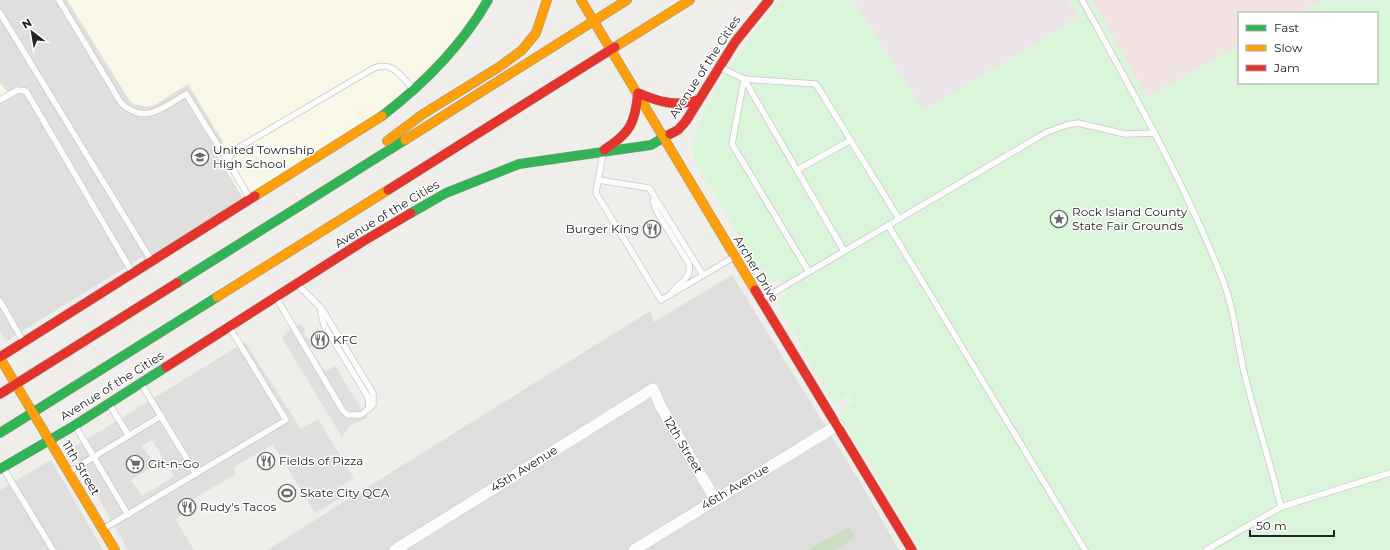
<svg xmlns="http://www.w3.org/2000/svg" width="1390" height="550" viewBox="0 0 1390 550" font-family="Montserrat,sans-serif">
<rect width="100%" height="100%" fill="#f0eeeb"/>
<g fill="#dfdedc">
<path d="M34 78 142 257 6 341 0 331V100Z"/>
<path d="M732 275 860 482 899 550H267L650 311 654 322Z"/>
<path d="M51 460 103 550H0V490Z"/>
</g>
<path fill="#f1e3e1" d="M1092 0H1321L1298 13H1239V46L1147 97Z"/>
<path fill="#ede4e9" d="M853 0H1068L1078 18 924 110Z"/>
<path fill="#f8f7e8" d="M0 0H481L480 16 410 95 146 265 34 79 0 100Z"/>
<path fill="#cbdec1" d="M849 527 856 536 836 550H807Z"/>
<path fill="#daf5da" d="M783 0H853L924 110 1078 18 1068 0H1092L1147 97 1239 46V83H1377V13H1298L1321 0H1390V550H921L839 415 841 409 853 402 849 394 837 403H833L779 306V299L788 293 782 280 769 283 766 282 693 157 695 154 691 142C710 96 746 34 783 0Z"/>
<g fill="#e0dfde" fill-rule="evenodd">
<path d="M0 0H67L131 103 147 107 155 105 188 84 223 142 213 149 246 203 146 265 142 257 125 267 121 260 108 256 9 94 0 83Z"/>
<path d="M0 266 27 311 18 316 25 329 6 341 0 332Z"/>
<path d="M301 324 306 332 304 333 313 345 310 348 325 372 335 366 367 418 353 424 347 429 342 437 282 338 288 331Z"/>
<path d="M245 342 301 429 318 419 354 478 337 489 342 497 315 513 273 444 233 468 236 474 190 501 189 499 178 505 183 514 175 519 194 550H128L71 449ZM152 440 174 476 142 496 131 480 155 465 142 446Z"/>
</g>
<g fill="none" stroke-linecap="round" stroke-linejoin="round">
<defs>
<g id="lane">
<path d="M59 0 121 103C144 125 163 108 186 94L232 168"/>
<path d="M1082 0C1132 91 1184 181 1222 278 1234 308 1237 341 1244 372 1255 417 1270 461 1281 507"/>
<path d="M0 13 151 260"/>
<path d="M721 68 744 79 816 84 899 219"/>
<path d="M744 79 732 144 809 272"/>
<path d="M744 79 844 251"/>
<path d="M0 100 18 90 26 91 132 272"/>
<path d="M603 153 596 193 661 300 734 257"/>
<path d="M797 170 851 140"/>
<path d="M598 180 649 188 703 275"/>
<path d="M250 199 228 161 231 154 238 148 374 68C393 61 401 76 413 89"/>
<path d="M653 201 657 212 689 264C692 280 678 282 671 294"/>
<path d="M888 225 1085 550"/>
<path d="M277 299 343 411 348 415H361L373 405V393L322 309 298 285"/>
<path d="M763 299 1047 132 1067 125 1078 123 1125 134 1155 133"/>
<path d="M0 301 23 341"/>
<path d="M320 308 324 325 368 397 369 409"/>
<path d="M142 385 196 474"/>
<path d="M109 404 129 436"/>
<path d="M76 427 128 515"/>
<path d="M3 468 53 550"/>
<path d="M69 472 161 416"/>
<path d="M103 529 286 420 230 328"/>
<path d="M1206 550 1281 507 1390 473"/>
</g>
<g id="street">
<path d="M395 550 653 389 661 407 715 499"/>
<path d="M634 550 838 425"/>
</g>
<g id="fast">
<path d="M382 116C425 83 461 47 488 0"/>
<path d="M411 213 446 193 519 164 651 145 670 134"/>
<path d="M177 283 405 140"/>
<path d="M0 433 217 297"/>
<path d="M0 469 72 427 166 367"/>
</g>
<g id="slow">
<path d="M581 0 755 290"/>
<path d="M615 47 690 0"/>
<path d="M405 140 627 0"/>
<path d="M387 141 423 114 499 67 522 50 536 33 547 0"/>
<path d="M255 196 382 116"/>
<path d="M217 297 388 190"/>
<path d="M0 358 115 550"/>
</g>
<g id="jam">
<path d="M670 134 678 130 686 121 735 42 769 0"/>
<path d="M604 150C630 133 635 124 638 93 659 102 676 107 698 100"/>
<path d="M388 190 615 47"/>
<path d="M755 290 912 550"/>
<path d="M0 357 255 196"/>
<path d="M166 367 362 242 411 213"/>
<path d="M0 394 177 283"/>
</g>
</defs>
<use href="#lane" stroke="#c9c8c7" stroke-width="7"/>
<use href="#street" stroke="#c9c8c7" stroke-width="12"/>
<use href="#fast" stroke="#999a82" stroke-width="10"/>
<use href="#slow" stroke="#999a82" stroke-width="10"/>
<use href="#jam" stroke="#999a82" stroke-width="10"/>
<use href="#lane" stroke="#fdfcfc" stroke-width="5.5"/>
<use href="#street" stroke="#fdfcfc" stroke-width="11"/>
<use href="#fast" stroke="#30b455" stroke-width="9"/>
<use href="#slow" stroke="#ff9f0a" stroke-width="9"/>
<use href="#jam" stroke="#e5322d" stroke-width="9"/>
</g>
<defs>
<symbol id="school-ring" viewBox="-11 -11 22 22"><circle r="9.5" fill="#fff" stroke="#6a6968" stroke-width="1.5"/><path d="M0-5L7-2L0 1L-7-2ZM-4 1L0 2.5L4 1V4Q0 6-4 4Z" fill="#6a6968"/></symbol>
<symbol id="sight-ring" viewBox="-11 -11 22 22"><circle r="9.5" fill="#fff" stroke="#6a6968" stroke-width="1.5"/><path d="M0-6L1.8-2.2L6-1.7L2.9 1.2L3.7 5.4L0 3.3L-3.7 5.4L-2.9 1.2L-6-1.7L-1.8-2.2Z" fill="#6a6968"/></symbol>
<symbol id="restaurant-ring" viewBox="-11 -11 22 22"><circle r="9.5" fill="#fff" stroke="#6a6968" stroke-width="1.5"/><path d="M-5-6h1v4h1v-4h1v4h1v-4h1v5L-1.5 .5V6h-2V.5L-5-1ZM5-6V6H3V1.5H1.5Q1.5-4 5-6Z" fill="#6a6968"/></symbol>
<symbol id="supermarket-ring" viewBox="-11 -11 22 22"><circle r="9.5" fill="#fff" stroke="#6a6968" stroke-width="1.5"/><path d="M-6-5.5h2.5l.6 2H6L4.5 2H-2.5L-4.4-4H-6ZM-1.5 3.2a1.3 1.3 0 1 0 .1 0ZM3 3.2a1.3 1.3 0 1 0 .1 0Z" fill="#6a6968"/></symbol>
<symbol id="stadium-ring" viewBox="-11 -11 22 22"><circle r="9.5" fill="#fff" stroke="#6a6968" stroke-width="1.5"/><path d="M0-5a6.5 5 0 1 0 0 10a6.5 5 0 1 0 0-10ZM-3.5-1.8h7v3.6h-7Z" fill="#6a6968"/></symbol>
</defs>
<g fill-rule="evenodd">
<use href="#school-ring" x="190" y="147" width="20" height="20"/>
<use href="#sight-ring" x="1049" y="209" width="20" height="20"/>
<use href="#restaurant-ring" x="642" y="219" width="20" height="20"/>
<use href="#restaurant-ring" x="310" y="330" width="20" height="20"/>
<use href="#restaurant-ring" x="256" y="451" width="20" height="20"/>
<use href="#supermarket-ring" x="125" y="454" width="20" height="20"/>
<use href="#stadium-ring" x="277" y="483" width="20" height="20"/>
<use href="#restaurant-ring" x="177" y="497" width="20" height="20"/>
</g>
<g text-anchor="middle" stroke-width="3" stroke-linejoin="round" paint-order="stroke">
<g font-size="12" fill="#222" stroke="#fff">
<text transform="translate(705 67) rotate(-57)" y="4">Avenue of the Cities</text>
<text transform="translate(387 214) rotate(-31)" y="4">Avenue of the Cities</text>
<text transform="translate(756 269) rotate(59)" y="4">Archer Drive</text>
<text transform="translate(112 386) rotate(-32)" y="4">Avenue of the Cities</text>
<text transform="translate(683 445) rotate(59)" y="4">12th Street</text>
<text transform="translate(81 468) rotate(59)" y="4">11th Street</text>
<text transform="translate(524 469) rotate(-32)" y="4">45th Avenue</text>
<text transform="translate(735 487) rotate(-31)" y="4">46th Avenue</text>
</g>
<g font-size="12" fill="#222" stroke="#fff" text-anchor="start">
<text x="213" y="154">United Township<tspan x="213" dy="14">High School</tspan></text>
<text x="1072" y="216">Rock Island County<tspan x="1072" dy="14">State Fair Grounds</tspan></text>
<text x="639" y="233" text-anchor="end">Burger King</text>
<text x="333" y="344">KFC</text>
<text x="279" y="465">Fields of Pizza</text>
<text x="148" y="468">Git-n-Go</text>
<text x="300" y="497">Skate City QCA</text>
<text x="200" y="511">Rudy's Tacos</text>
</g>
</g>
<rect x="1238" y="12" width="140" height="72" fill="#ffffff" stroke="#a7a7a7"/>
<rect x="1246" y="25" width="20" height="6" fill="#30b455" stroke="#a7a7a7"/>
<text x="1274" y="32" font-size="12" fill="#222222">Fast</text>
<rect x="1246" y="45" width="20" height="6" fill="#ff9f0a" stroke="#a7a7a7"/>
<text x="1274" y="52" font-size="12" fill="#222222">Slow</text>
<rect x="1246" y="65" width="20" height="6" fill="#e5322d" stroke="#a7a7a7"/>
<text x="1274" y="72" font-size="12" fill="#222222">Jam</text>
<g transform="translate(32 32) rotate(329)" stroke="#ffffff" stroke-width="3" paint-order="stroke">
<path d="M0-3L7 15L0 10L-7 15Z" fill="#222222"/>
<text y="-6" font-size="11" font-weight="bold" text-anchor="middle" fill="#222222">N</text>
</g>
<path d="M1250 530v6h84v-6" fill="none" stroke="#222222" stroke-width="2"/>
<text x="1256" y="530" font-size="12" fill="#222222" stroke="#ffffff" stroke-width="3" paint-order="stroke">50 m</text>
</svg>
